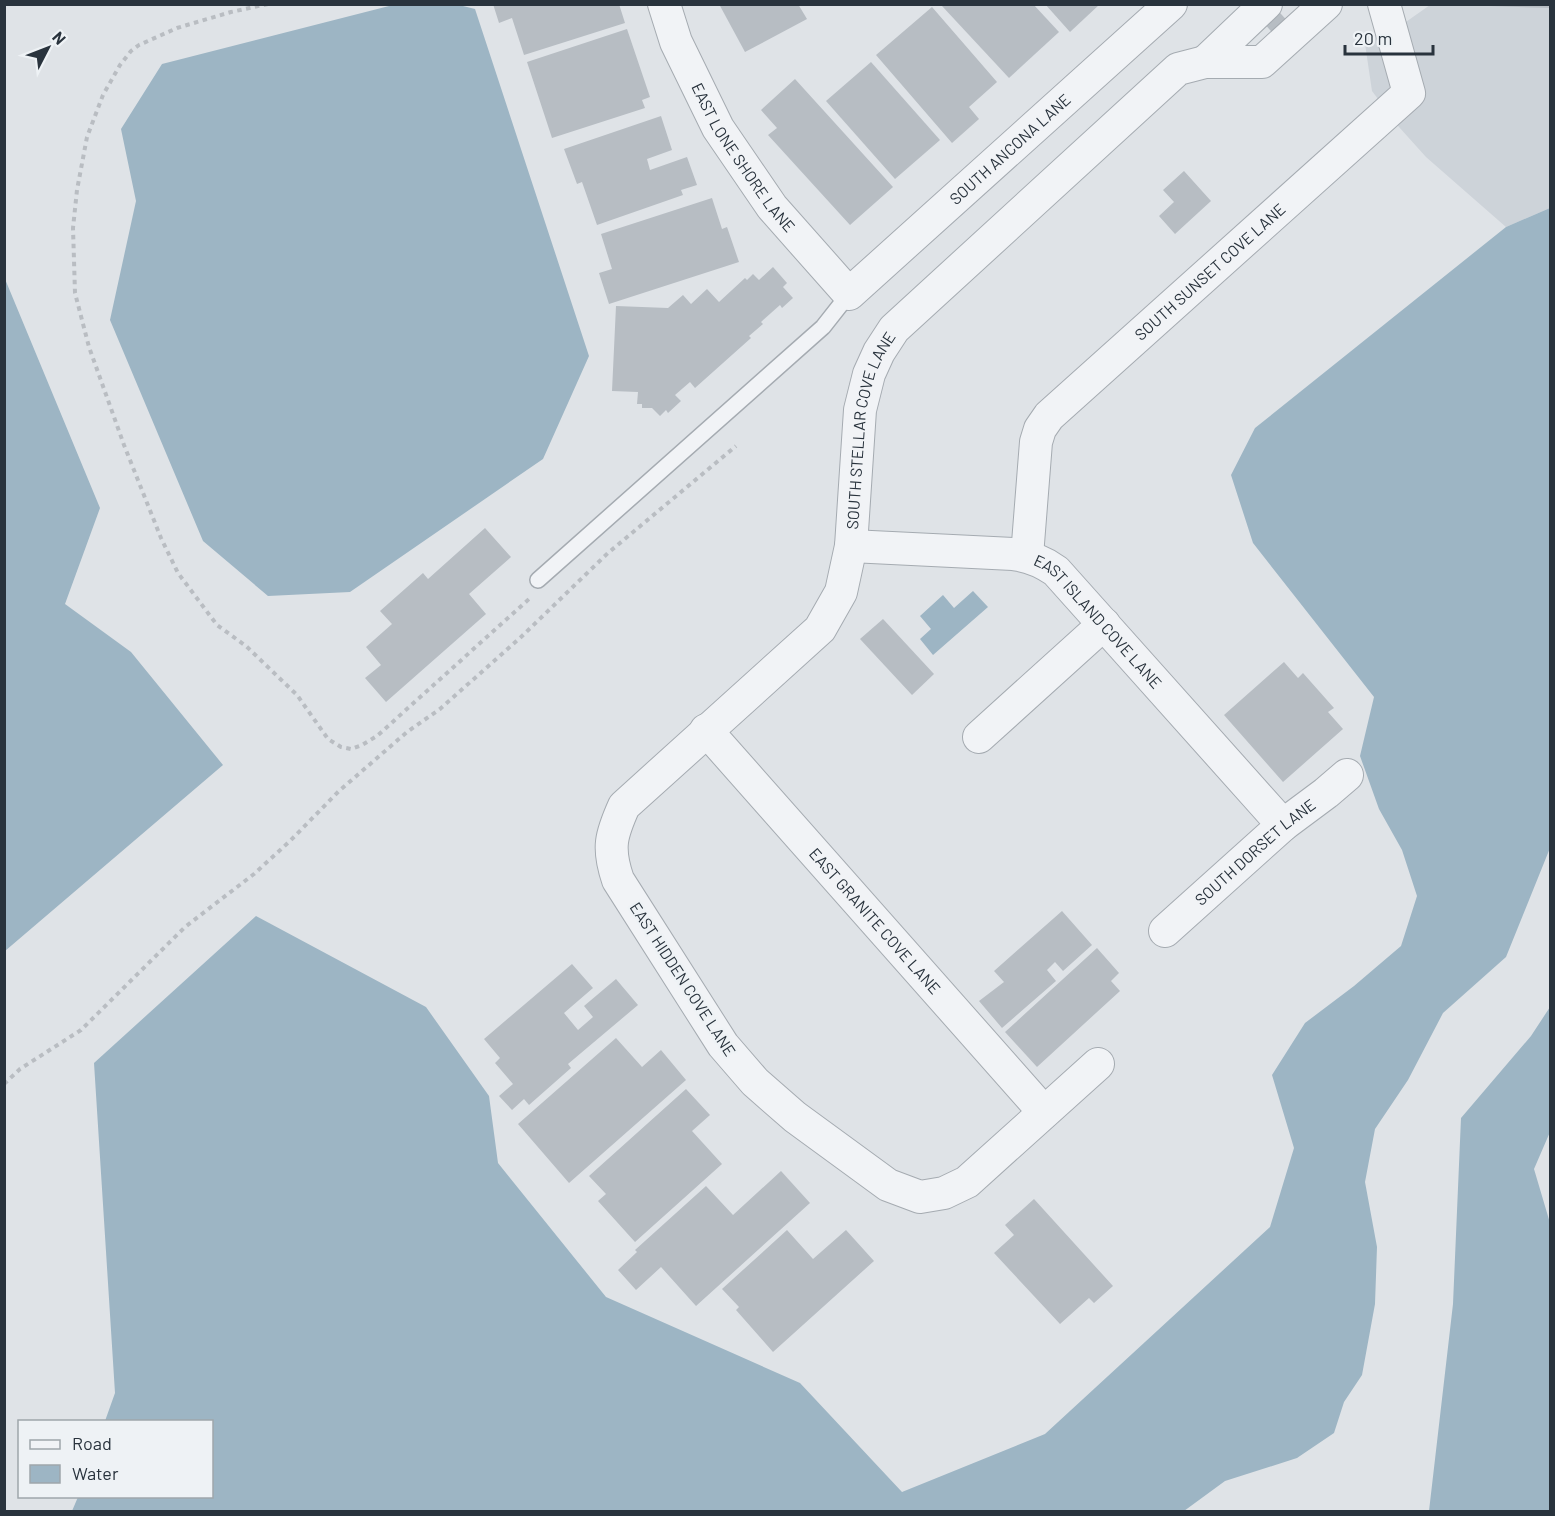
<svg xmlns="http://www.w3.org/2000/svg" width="1555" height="1516" viewBox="0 0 1555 1516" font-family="Barlow,sans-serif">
<rect width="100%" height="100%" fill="#dfe3e7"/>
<path fill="#cdd3d9" d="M1430 5H1550V208L1506 227 1426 157 1399 127 1372 91 1364 37 1393 31Z"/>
<g fill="#9db5c4">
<path d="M393 5 455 4 475 9 589 356 543 459 350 592 268 596 203 541 110 320 136 201 121 129 162 64Z"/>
<path d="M1550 208V848L1506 957 1443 1013 1408 1080 1375 1129 1365 1182 1377 1247 1375 1304 1362 1375 1344 1402 1334 1433 1297 1458 1225 1481 1184 1511H72L78 1497 212 1496V1422L105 1421 115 1393 94 1063 256 916 426 1007 489 1096 498 1163 606 1297 800 1383 902 1492 1045 1434 1270 1227 1294 1148 1272 1075 1305 1023 1354 986 1401 946 1417 896 1402 850 1379 809 1360 756 1374 697 1253 543 1231 475 1255 428 1506 227Z"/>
<path d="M5 279 100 508 65 604 131 652 223 765 5 951Z"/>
<path d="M973 591 988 607 933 655 920 639 931 629 920 616 943 595 954 608Z"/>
<path d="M1550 1007V1132L1534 1169 1550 1223V1511H1429L1453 1304 1461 1118 1531 1036Z"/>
</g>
<g fill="#b7bdc3">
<path d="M493 4H619L625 23 524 55 512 18 499 23Z"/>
<path d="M719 4H798L807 19 745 52Z"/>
<path d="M944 4H1033L1059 32 1009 78 942 6Z"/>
<path d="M1045 4H1100L1070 32Z"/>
<path d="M1247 4H1272L1291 25 1277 38Z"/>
<path d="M1489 4H1550V8L1489 6Z"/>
<path d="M932 7 997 82 969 107 979 119 952 143 876 55Z"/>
<path d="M627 29 650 97 642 100 645 108 552 138 527 62Z"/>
<path d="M871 62 940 140 895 179 826 101Z"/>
<path d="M795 79 893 187 850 225 768 135 777 128 761 110Z"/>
<path d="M661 116 672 150 647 159 650 170 687 157 697 185 681 190 683 195 597 225 582 182 577 184 564 149Z"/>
<path d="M1184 171 1211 201 1175 234 1159 216 1174 202 1163 190Z"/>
<path d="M712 198 722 229 727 227 739 262 609 304 599 273 612 269 601 234Z"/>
<path d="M773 267 787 283 783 287 793 298 782 308 780 305 761 322 763 324 749 336 751 338 695 388 690 382 675 395 681 401 668 413 666 410 660 416 652 408H642V404H637L638 392 612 391 616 306 668 308 683 295 691 304 707 289 719 302 745 278 747 280 753 274 759 280Z"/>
<path d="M485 528 511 557 469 594 486 614 386 702 365 678 381 665 366 647 392 624 380 611 423 573 428 579Z"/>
<path d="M883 619 934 674 912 695 860 639Z"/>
<path d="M1284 662 1298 678 1303 673 1334 708 1328 712 1343 729 1283 782 1224 715Z"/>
<path d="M1062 911 1092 945 1063 971 1055 962 1047 970 1056 981 1002 1028 979 1001 1004 982 994 971Z"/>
<path d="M1097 948 1119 973 1111 981 1120 991 1037 1067 1005 1032Z"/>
<path d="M572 964 593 988 564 1013 578 1030 593 1017 584 1006 616 979 638 1005 568 1064 571 1068 529 1105 524 1099 512 1110 499 1096 513 1084 495 1063 500 1058 484 1039Z"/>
<path d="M616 1038 642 1067 661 1050 686 1080 569 1183 518 1124Z"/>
<path d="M686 1089 710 1115 692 1131 722 1164 635 1242 598 1201 606 1194 589 1176Z"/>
<path d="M781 1171 810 1203 696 1306 661 1267 636 1290 618 1270 637 1252 635 1250 706 1186 733 1215Z"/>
<path d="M1034 1199 1113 1286 1094 1303 1089 1298 1060 1324 994 1253 1014 1235 1005 1225Z"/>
<path d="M787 1230 813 1259 846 1230 874 1261 773 1352 736 1310 739 1307 722 1289Z"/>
</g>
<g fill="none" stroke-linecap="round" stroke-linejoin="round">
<defs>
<path id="lane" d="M538 580 823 327 849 294"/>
<g id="street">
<path id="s1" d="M664 4 676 42 718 128 772 207 849 294 1171 4"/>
<path d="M1205 62 1266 4"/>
<path id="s2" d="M851 546 1013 554C1030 556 1042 561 1056 571L1283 825"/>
<path id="s3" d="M1027 556 1036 442 1040 429 1049 416 1409 93 1384 4"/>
<path id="s4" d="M706 730 1044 1112"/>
<path d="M979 737 1104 624"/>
<path id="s5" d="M1165 931 1283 825 1326 793 1347 775"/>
<path id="s6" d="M1098 1064 967 1182 944 1193 920 1197 888 1185 795 1117 755 1082 723 1045 618 880C607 848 611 835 624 806L820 629 841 592 851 546 860 410 869 374 879 352 894 329 1178 69 1205 62H1262L1326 4"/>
</g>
</defs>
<use href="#lane" stroke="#a5abb1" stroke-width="18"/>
<use href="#street" stroke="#a5abb1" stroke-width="34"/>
<g stroke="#b9bdc2" stroke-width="4" stroke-dasharray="4.5 4.5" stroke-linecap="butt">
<path d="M268 4 231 12 177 28 139 45 131 51 120 65 103 95 87 137 77 190 73 228 75 293 89 347 124 445 161 538 178 573 217 625 246 646 297 695 328 739 341 747 351 749 362 745 377 736 529 599"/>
<path d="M4 1084 20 1069 81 1030 185 927 254 874 290 841 339 791 407 732 440 709 521 637 608 553 736 446"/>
</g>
<use href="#lane" stroke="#f1f3f6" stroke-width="15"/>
<use href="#street" stroke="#f1f3f6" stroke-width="32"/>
</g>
<g text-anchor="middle" stroke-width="5" stroke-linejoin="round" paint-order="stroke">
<g font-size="16" fill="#29333d" stroke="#eef2f5">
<text dy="6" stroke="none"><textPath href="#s1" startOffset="564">SOUTH ANCONA LANE</textPath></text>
<text dy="6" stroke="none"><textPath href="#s1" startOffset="174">EAST LONE SHORE LANE</textPath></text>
<text dy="6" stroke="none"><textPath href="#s3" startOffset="360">SOUTH SUNSET COVE LANE</textPath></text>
<text dy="6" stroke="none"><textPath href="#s6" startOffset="1222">SOUTH STELLAR COVE LANE</textPath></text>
<text dy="6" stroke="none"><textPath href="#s2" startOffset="274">EAST ISLAND COVE LANE</textPath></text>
<text dy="6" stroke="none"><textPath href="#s5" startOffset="120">SOUTH DORSET LANE</textPath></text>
<text dy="6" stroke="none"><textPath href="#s4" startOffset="255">EAST GRANITE COVE LANE</textPath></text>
<text transform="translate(683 979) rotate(57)" y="6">EAST HIDDEN COVE LANE</text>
</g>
</g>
<rect width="1555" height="1516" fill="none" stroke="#29333d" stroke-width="12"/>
<rect x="18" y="1420" width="195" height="78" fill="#eef2f5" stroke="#9fa6ab" stroke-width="1.5"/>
<rect x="30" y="1440" width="30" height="9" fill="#f1f3f6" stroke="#9fa6ab" stroke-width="1.5"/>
<text x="72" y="1450" font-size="18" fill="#29333d">Road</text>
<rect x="30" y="1465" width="30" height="18" fill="#9db5c4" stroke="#9fa6ab" stroke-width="1.5"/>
<text x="72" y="1480" font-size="18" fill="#29333d">Water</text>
<g transform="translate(48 48) rotate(48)" stroke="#eef2f5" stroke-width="4.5" paint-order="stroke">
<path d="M0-4.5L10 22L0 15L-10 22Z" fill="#29333d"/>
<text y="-9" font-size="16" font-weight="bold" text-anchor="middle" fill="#29333d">N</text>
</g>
<path d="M1345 45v9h88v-9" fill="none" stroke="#29333d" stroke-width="3"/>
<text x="1354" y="45" font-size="18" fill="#29333d" stroke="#eef2f5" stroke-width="4.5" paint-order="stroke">20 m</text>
</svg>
